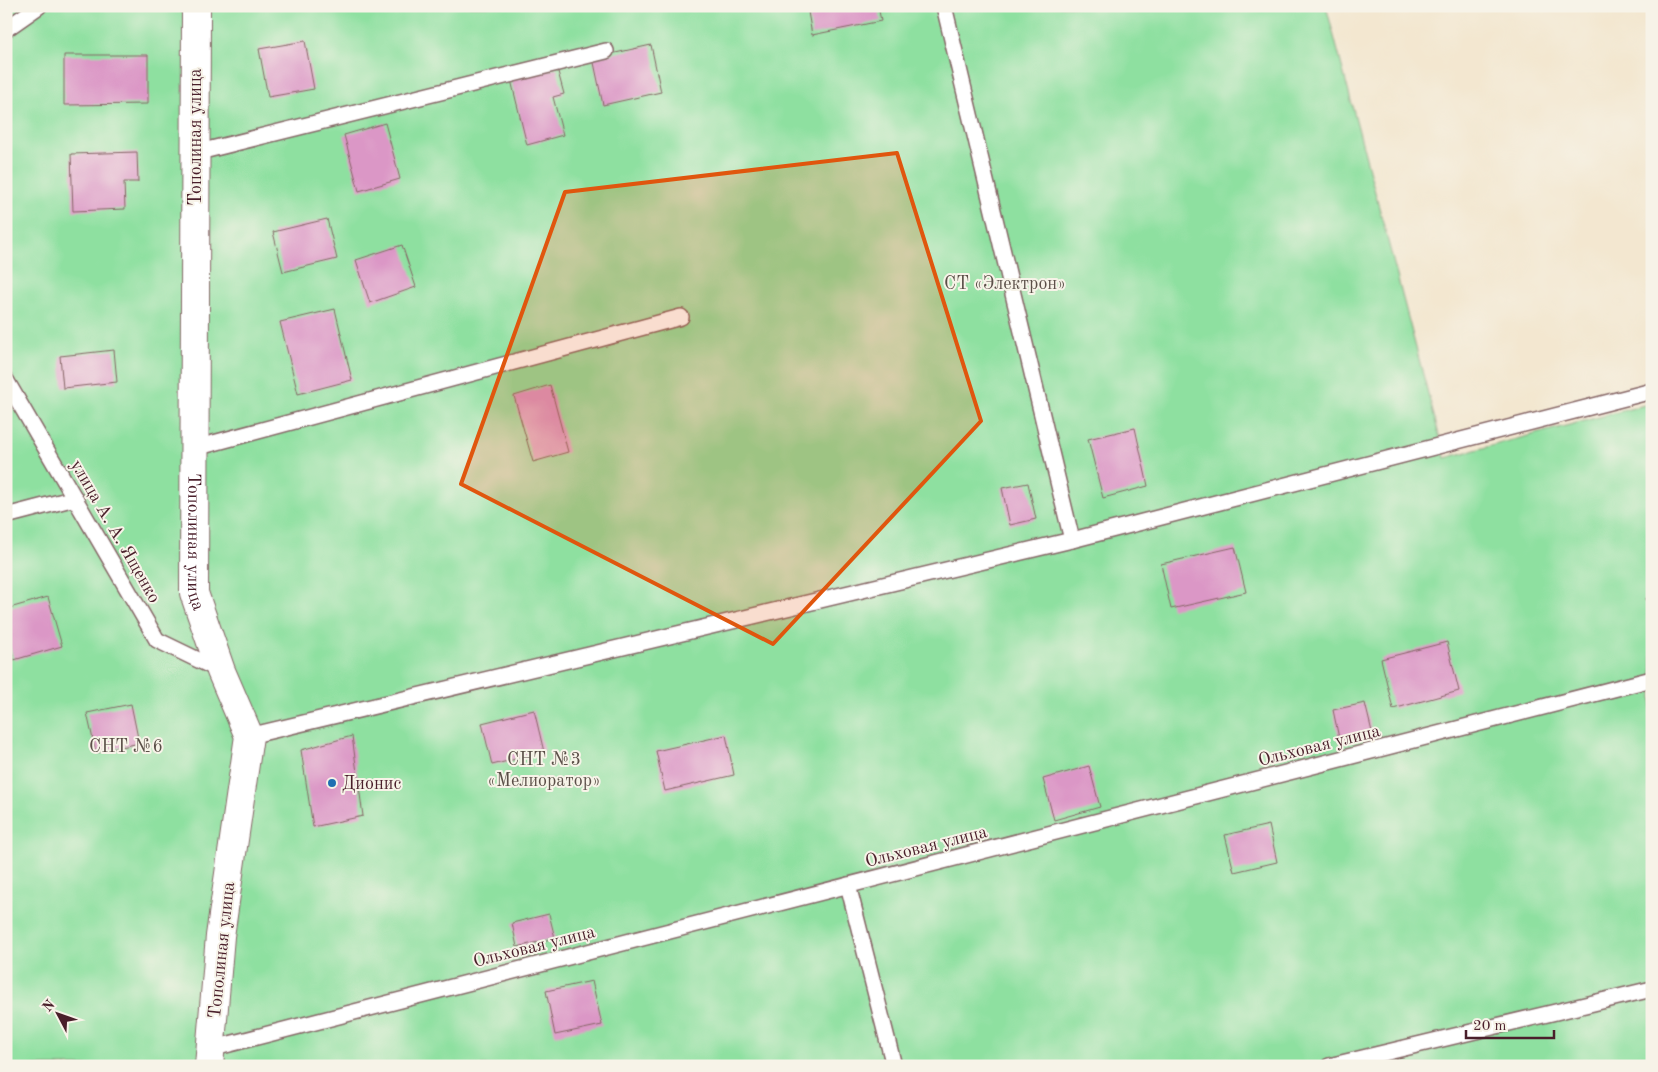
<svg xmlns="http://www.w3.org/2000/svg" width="1658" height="1072" viewBox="0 0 1658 1072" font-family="'Old Standard TT',serif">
<rect width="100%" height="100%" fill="#f7f3e8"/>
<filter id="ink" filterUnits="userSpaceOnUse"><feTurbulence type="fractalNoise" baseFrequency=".02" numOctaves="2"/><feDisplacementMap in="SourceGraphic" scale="10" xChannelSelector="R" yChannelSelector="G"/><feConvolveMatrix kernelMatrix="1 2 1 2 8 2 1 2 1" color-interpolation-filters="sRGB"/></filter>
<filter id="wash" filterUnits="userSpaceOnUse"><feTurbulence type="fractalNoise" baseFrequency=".0096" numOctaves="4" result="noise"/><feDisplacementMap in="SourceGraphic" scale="20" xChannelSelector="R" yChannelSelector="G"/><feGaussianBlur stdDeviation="1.12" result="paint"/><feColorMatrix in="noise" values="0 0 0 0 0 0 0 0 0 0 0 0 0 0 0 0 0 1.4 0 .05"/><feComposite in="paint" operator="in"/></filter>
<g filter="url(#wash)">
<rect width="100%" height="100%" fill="#f3e7d0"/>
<path fill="#8ee0a0" stroke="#6c8066" d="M6 6H1326L1445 458 1652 403V1066H6Z"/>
<g id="blocks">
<g fill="#db97c6">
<path d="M807 6H878L881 21 812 35Z"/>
<path d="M305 41 314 89 268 97 259 49Z"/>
<path d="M651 45 661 92 603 105 593 58Z"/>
<path d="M64 55H148V104L64 105Z"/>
<path d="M557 68 564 94 553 97 563 135 527 145 511 80Z"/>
<path d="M385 123 400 179 359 191 344 135Z"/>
<path d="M137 152 138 182H124L125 209 73 211 71 154Z"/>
<path d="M327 219 337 259 283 272 273 232Z"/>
<path d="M402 245 416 287 370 303 356 260Z"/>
<path d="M335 309 352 380 298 394 280 322Z"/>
<path d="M114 350 117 382 63 388 60 356Z"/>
<path d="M550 385 568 452 533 462 514 396Z"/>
<path d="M1135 428 1148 486 1103 498 1088 439Z"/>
<path d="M1028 483 1036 519 1010 525 1002 488Z"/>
<path d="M1235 547 1246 592 1171 609 1161 564Z"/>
<path d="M48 597 62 646 14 660 6 634V609Z"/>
<path d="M1652 597V630H1651L1646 598Z"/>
<path d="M1447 642 1459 691 1393 709 1381 659Z"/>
<path d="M1365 703 1373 736 1340 743 1333 710Z"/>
<path d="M131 704 139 743 96 753 87 713Z"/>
<path d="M534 710 544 752 492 765 482 723Z"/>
<path d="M726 735 734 775 665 791 656 751Z"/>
<path d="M352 736 363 816 313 827 301 750Z"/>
<path d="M1089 766 1100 807 1054 820 1043 779Z"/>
<path d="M1269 825 1277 862 1234 872 1225 835Z"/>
<path d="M549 914 555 938 517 947 512 923Z"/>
<path d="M592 981 602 1025 555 1035 546 991Z"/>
</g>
</g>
</g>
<g filter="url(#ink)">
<use href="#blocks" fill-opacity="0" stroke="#856565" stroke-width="1"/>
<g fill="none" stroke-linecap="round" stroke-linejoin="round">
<defs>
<g id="service">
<path d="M944 6 1072 540"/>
<path d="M6 29 39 6"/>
<path d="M195 153 606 51"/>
<path d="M6 380 157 640 221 671"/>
<path d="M195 448 681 317"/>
<path d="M6 516 75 498"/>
<path d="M249 736 1072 540 1652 391"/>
<path d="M848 885 894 1066"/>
<path d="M210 1049 1652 679"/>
<path d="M1329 1066 1652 989"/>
</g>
<g id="tertiary">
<path id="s1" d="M196 6 194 593 221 671 249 736 220 936 209 1066"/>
</g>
</defs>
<use href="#service" stroke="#856565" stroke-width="18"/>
<use href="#tertiary" stroke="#856565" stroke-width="30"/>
<use href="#service" stroke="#fff" stroke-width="15"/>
<use href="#tertiary" stroke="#fff" stroke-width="28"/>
</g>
</g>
<path fill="#e0560e" fill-opacity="0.2" stroke="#e0560e" stroke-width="4" stroke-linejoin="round" d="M897 153 981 421 773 644 461 484 565 192Z"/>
<circle fill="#1f6fb2" stroke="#f7f3e8" stroke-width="2" cx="332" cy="783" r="5"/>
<g text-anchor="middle" stroke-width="4" stroke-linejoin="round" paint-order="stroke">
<g font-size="18" fill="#4a1f2b" stroke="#f7f3e8">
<text transform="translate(195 137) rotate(-90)" y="6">Тополиная улица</text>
<text transform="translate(116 531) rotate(60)" y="6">улица А. А. Ященко</text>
<text dy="6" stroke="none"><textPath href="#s1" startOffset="536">Тополиная улица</textPath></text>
<text transform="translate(1319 745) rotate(-14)" y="6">Ольховая улица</text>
<text transform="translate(926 846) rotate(-14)" y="6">Ольховая улица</text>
<text transform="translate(534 946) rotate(-14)" y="6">Ольховая улица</text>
<text transform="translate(221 950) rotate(-84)" y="6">Тополиная улица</text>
</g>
<g font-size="18" fill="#5b4f48" stroke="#f7f3e8">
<text x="1005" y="289">СТ «Электрон»</text>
<text x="126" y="752">СНТ №6</text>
<text x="544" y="765">СНТ №3<tspan x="544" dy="21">«Мелиоратор»</tspan></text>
</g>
<g font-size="18" fill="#4a1f2b" stroke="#f7f3e8" text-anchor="start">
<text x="342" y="789">Дионис</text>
</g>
</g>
<rect width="1658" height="1072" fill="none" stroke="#f7f3e8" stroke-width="25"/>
<g transform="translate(58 1014) rotate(311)" stroke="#f7f3e8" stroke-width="4" paint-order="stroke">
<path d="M0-4L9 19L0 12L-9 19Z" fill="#4a1f2b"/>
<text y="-8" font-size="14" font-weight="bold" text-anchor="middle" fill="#4a1f2b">N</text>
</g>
<path d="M1466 1030v8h88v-8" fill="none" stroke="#4a1f2b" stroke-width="2.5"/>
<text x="1473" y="1030" font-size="15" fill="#4a1f2b" stroke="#f7f3e8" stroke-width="4" paint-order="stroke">20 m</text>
</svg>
